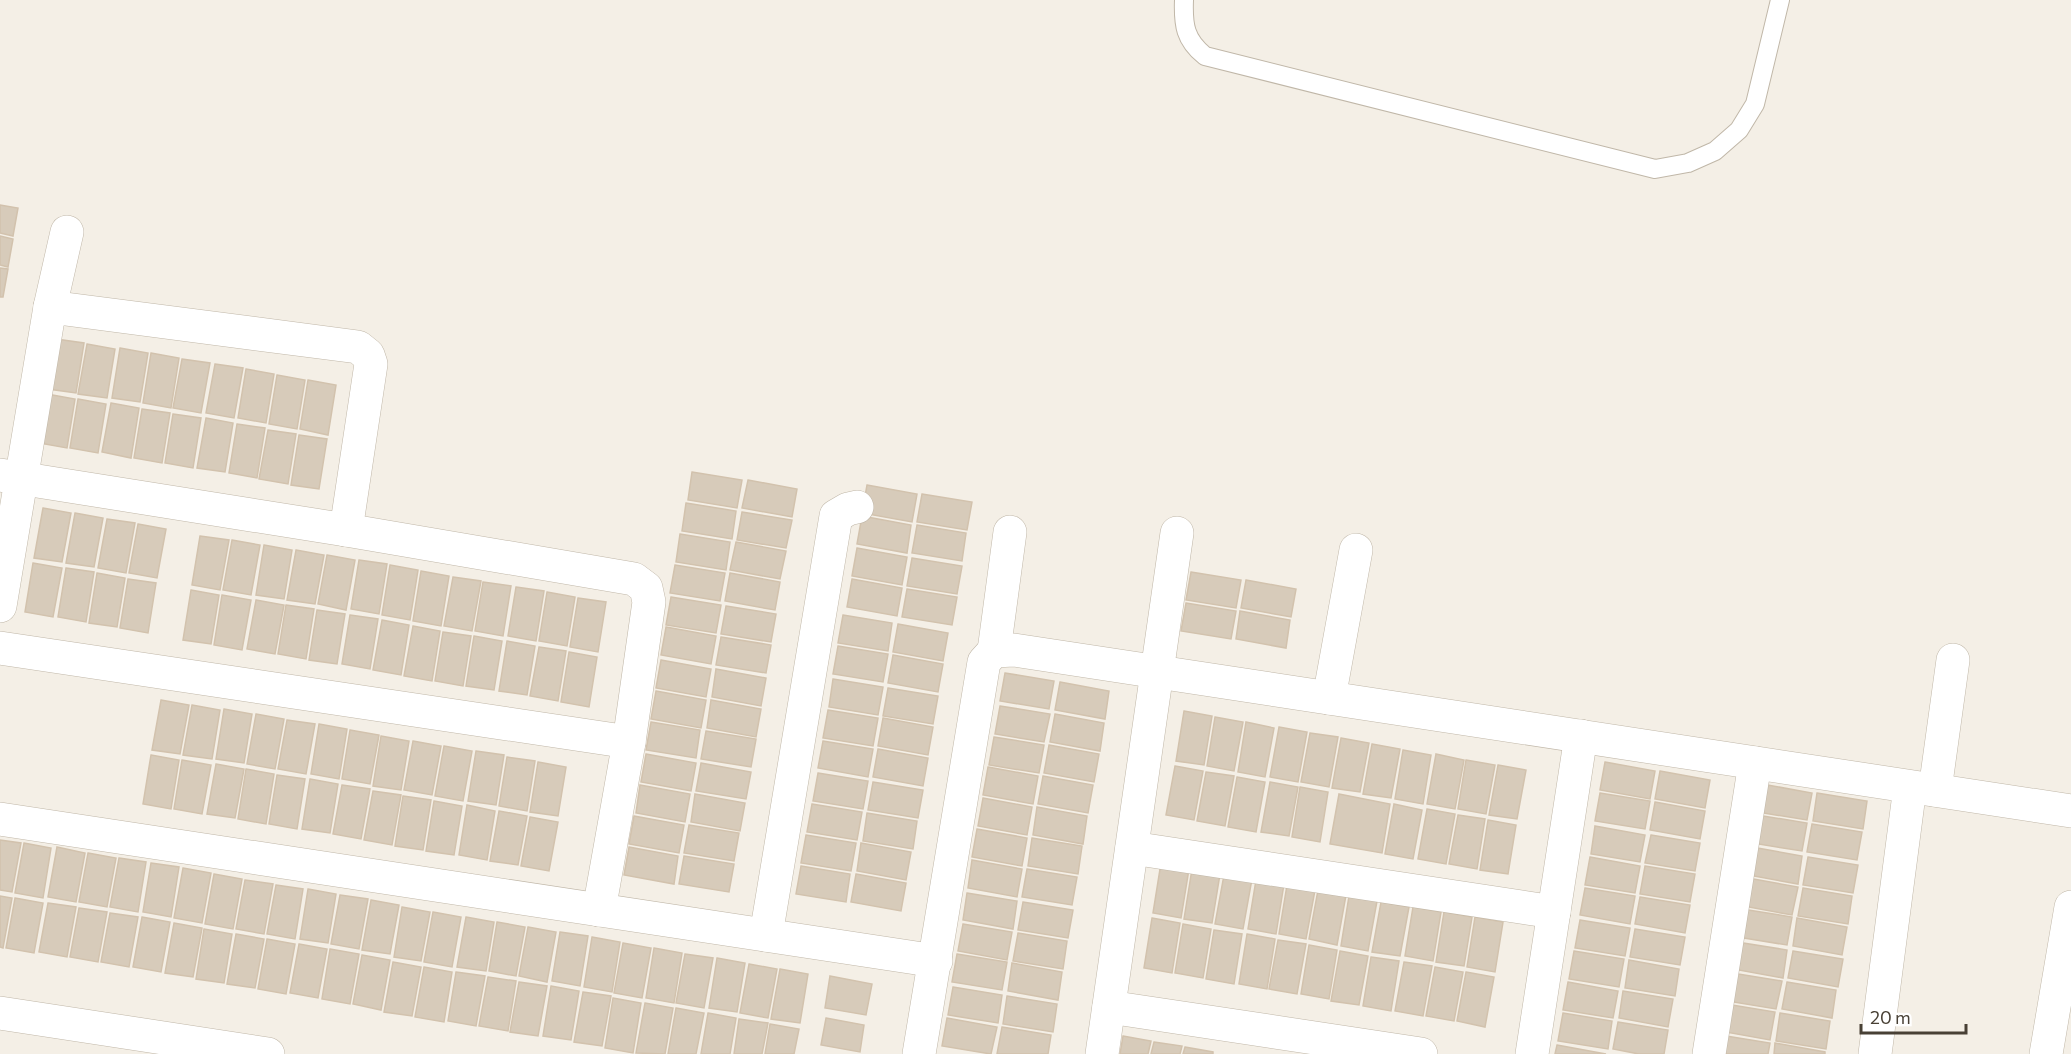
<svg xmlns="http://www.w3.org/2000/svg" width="2071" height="1054" viewBox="0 0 2071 1054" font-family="Commissioner,sans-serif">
<rect width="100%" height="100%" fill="#f4efe6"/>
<g fill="#d7cbba" stroke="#d2c2ad" stroke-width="1.5">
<path d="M0 205 18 208 13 236 0 233Z"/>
<path d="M0 236 13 239 8 267 0 265Z"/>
<path d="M0 268 8 269 3 297H0Z"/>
<path d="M56 339 84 343 76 393 48 389Z"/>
<path d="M87 344 115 349 107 398 78 394Z"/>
<path d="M120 348 148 353 140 402 112 398Z"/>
<path d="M151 353 179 358 171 408 143 403Z"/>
<path d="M182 359 210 363 201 413 173 408Z"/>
<path d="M215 364 243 368 234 418 206 413Z"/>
<path d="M246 369 274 374 266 423 238 418Z"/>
<path d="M277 375 305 380 297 429 269 424Z"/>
<path d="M308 380 336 385 328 435 300 429Z"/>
<path d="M47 394 75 399 67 448 39 443Z"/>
<path d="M78 399 106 404 98 453 70 448Z"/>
<path d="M111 403 139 408 131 458 102 452Z"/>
<path d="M142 409 170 413 162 463 134 458Z"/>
<path d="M173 414 201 418 193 468 165 463Z"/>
<path d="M206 418 233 423 225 472 197 468Z"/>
<path d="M237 424 265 428 257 478 229 473Z"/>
<path d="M268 430 296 434 288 484 259 479Z"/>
<path d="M299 435 327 439 319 489 291 485Z"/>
<path d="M692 472 742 480 737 508 688 500Z"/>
<path d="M748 480 797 489 792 517 742 508Z"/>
<path d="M867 485 917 494 912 522 862 513Z"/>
<path d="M922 494 972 502 967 530 917 522Z"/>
<path d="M686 503 736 511 732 539 682 531Z"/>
<path d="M43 508 71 513 62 562 34 558Z"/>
<path d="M742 512 792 520 786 548 737 540Z"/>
<path d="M75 513 103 518 94 567 66 563Z"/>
<path d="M862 516 911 525 907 553 857 544Z"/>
<path d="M107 519 135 523 126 573 98 568Z"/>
<path d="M138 524 166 529 157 578 129 573Z"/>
<path d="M917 525 966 533 962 561 912 553Z"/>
<path d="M680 534 730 542 726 570 676 562Z"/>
<path d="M200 536 229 540 220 590 192 585Z"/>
<path d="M232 540 260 545 251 595 223 590Z"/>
<path d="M736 542 786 551 780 579 730 570Z"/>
<path d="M264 545 292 550 284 599 256 595Z"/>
<path d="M857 548 907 557 902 585 852 576Z"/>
<path d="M296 550 324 555 315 604 287 600Z"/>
<path d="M327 555 355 560 346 610 318 604Z"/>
<path d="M912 558 962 566 957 594 907 586Z"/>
<path d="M359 560 387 564 379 614 351 609Z"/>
<path d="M33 563 62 568 53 617 25 612Z"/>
<path d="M390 565 418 570 410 620 382 615Z"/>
<path d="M675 565 725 573 720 601 670 593Z"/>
<path d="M66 568 94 572 86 622 58 617Z"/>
<path d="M421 571 449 576 441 626 413 621Z"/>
<path d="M1191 572 1241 580 1236 608 1186 600Z"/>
<path d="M97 573 125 578 117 627 89 623Z"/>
<path d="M730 573 780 582 775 610 725 601Z"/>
<path d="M453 577 481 581 472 631 444 626Z"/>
<path d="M128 579 156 583 148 633 120 628Z"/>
<path d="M852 579 902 588 897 616 847 607Z"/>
<path d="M1246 580 1296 589 1291 617 1241 608Z"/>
<path d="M483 582 511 586 503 636 475 631Z"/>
<path d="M516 587 544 591 536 641 508 636Z"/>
<path d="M907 589 957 597 952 625 902 617Z"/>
<path d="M191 590 219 595 211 644 183 640Z"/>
<path d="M547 592 575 597 567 646 539 641Z"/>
<path d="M222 595 251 600 242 650 214 645Z"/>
<path d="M671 597 721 605 716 633 666 625Z"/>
<path d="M578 598 606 602 598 652 570 647Z"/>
<path d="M256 600 284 605 275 654 247 649Z"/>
<path d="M1186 603 1236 611 1231 639 1181 631Z"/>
<path d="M286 605 314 609 306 659 278 654Z"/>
<path d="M726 606 776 614 771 642 721 634Z"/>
<path d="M317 610 345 614 337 664 309 660Z"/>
<path d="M1240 611 1290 620 1286 648 1236 639Z"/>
<path d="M350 615 378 619 370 669 342 664Z"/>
<path d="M843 615 892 623 888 651 838 643Z"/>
<path d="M382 620 409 625 401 675 373 670Z"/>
<path d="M898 624 948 633 943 661 893 652Z"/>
<path d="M413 626 440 631 432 681 404 676Z"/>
<path d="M666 627 716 636 711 664 661 655Z"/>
<path d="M443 632 471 636 463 686 435 681Z"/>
<path d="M474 636 502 641 494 690 466 686Z"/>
<path d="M721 637 771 645 766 673 716 665Z"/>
<path d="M507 641 535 646 527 695 499 691Z"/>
<path d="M838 646 888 654 883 682 833 674Z"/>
<path d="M539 647 566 651 558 701 530 696Z"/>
<path d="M569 652 597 657 589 707 561 702Z"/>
<path d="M893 655 943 664 938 692 888 683Z"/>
<path d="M661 660 711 669 706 697 656 688Z"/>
<path d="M716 669 766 678 761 706 712 697Z"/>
<path d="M1005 673 1054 681 1049 709 1000 701Z"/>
<path d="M833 679 883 687 878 715 829 707Z"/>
<path d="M1060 682 1109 691 1105 719 1055 710Z"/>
<path d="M888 688 938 696 933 724 883 716Z"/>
<path d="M656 691 706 700 701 728 651 719Z"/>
<path d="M161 700 189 705 180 754 152 750Z"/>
<path d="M711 700 761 709 756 737 707 728Z"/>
<path d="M192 705 220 710 212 759 183 755Z"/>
<path d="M1000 706 1050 714 1044 742 995 734Z"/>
<path d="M224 709 252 714 244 763 216 759Z"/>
<path d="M828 710 878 718 873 746 823 738Z"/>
<path d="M1184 711 1212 716 1204 765 1176 761Z"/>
<path d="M256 714 284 719 275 769 247 764Z"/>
<path d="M1055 714 1104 723 1100 751 1050 742Z"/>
<path d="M1215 717 1243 722 1234 771 1207 766Z"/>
<path d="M883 718 933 727 928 755 878 746Z"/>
<path d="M287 720 315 724 306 774 278 769Z"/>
<path d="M651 722 700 730 696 758 646 750Z"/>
<path d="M1246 722 1274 728 1265 777 1238 772Z"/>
<path d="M319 724 347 729 339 779 311 774Z"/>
<path d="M1279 727 1307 732 1298 782 1270 777Z"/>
<path d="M350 730 379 735 370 784 342 779Z"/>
<path d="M706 731 756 739 751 767 701 759Z"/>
<path d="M1310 733 1338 737 1329 787 1301 782Z"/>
<path d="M381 736 409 741 401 790 373 786Z"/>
<path d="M994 737 1044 745 1039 773 989 765Z"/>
<path d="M1341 738 1369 743 1360 792 1332 788Z"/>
<path d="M413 741 441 746 432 795 404 790Z"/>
<path d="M823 741 873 749 868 777 818 768Z"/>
<path d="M1372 744 1400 749 1391 798 1363 794Z"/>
<path d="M1049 745 1099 754 1094 782 1044 773Z"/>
<path d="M444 746 472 751 463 801 435 796Z"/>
<path d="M878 749 928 758 923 786 873 777Z"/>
<path d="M1403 750 1431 755 1423 804 1395 799Z"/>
<path d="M476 751 504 755 496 805 468 801Z"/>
<path d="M646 754 696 763 691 791 641 782Z"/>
<path d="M1436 754 1464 760 1455 809 1427 804Z"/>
<path d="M151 755 179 760 171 809 143 804Z"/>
<path d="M507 757 535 761 527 811 499 806Z"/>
<path d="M182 760 211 765 202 814 174 809Z"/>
<path d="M1466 760 1495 765 1486 814 1458 809Z"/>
<path d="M538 762 566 767 558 816 530 812Z"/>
<path d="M1605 762 1655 771 1650 799 1600 790Z"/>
<path d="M701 763 751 772 746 799 696 791Z"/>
<path d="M216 764 244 769 235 818 207 814Z"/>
<path d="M1498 765 1526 770 1517 819 1489 815Z"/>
<path d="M1175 766 1203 771 1194 820 1166 815Z"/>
<path d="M988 767 1038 776 1033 804 983 795Z"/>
<path d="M246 769 274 774 266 824 238 819Z"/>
<path d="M1660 771 1710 780 1705 808 1655 799Z"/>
<path d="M1206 772 1234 776 1225 826 1197 821Z"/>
<path d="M818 773 868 781 863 809 813 801Z"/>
<path d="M277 775 305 779 297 829 269 824Z"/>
<path d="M1043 776 1093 785 1088 813 1038 804Z"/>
<path d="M1237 777 1265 782 1256 832 1228 827Z"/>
<path d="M310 779 338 784 330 833 302 829Z"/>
<path d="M873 782 923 790 918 818 868 810Z"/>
<path d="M1270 782 1298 787 1289 836 1261 832Z"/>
<path d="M1762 784 1812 793 1807 820 1757 812Z"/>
<path d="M342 785 370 789 361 839 333 834Z"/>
<path d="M640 785 690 794 685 822 636 813Z"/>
<path d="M1300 787 1328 792 1320 842 1292 837Z"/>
<path d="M373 791 401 795 392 845 364 840Z"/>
<path d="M1600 793 1650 801 1645 829 1595 821Z"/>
<path d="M1817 793 1867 801 1863 829 1813 821Z"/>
<path d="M695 794 745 803 740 831 691 822Z"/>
<path d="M1339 794 1390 804 1382 853 1330 844Z"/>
<path d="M403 796 431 800 423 850 395 846Z"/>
<path d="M983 798 1032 807 1027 835 978 826Z"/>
<path d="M434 801 462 806 454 855 426 851Z"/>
<path d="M1655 802 1705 811 1700 839 1650 830Z"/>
<path d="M812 804 862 812 857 840 807 832Z"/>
<path d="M1394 804 1422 810 1413 859 1385 854Z"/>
<path d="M467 805 495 811 487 860 459 855Z"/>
<path d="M1037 807 1087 816 1083 844 1033 835Z"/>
<path d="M1427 809 1455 814 1446 864 1418 859Z"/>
<path d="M499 811 527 816 518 865 490 861Z"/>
<path d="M867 813 917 821 913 849 863 841Z"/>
<path d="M1458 815 1485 819 1477 869 1449 864Z"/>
<path d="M1757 815 1807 823 1802 851 1752 843Z"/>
<path d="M634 816 684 825 679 853 629 844Z"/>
<path d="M530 817 558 822 549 871 521 866Z"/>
<path d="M1488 820 1516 825 1508 874 1480 870Z"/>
<path d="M1812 824 1862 832 1857 860 1807 852Z"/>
<path d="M689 825 739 833 734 861 684 853Z"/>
<path d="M1595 826 1645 835 1640 862 1591 854Z"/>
<path d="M977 829 1027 838 1022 866 972 857Z"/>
<path d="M806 835 856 843 851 871 801 863Z"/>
<path d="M1651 835 1700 843 1695 871 1645 863Z"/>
<path d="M1032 838 1082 846 1078 874 1028 866Z"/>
<path d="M0 840 21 843 12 892 0 890Z"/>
<path d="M24 843 51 848 43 898 15 893Z"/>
<path d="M861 843 911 852 906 880 857 871Z"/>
<path d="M57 847 85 853 76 902 48 897Z"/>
<path d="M629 847 678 856 674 884 624 875Z"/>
<path d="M1752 847 1802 856 1798 884 1748 875Z"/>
<path d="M88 853 116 858 107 907 79 902Z"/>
<path d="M684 856 734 864 729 892 679 884Z"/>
<path d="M1590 857 1640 866 1635 893 1585 885Z"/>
<path d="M1808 857 1858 865 1853 893 1803 885Z"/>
<path d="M119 858 146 862 138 912 110 907Z"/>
<path d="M972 860 1022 869 1017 897 968 888Z"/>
<path d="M151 863 179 867 171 917 143 912Z"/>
<path d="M1161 863 1189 869 1181 918 1153 913Z"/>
<path d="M801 866 850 874 846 902 796 894Z"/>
<path d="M1645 866 1695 874 1690 902 1640 894Z"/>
<path d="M183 868 211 873 202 923 174 918Z"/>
<path d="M1027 869 1077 877 1072 905 1022 897Z"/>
<path d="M1192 869 1220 874 1212 923 1184 919Z"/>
<path d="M214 874 242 879 233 929 205 924Z"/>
<path d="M856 874 906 883 901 911 851 902Z"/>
<path d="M1224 875 1252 879 1243 929 1215 924Z"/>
<path d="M1748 878 1798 887 1792 915 1743 906Z"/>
<path d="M245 880 273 884 264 934 236 929Z"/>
<path d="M1256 880 1284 884 1276 934 1248 929Z"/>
<path d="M276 885 303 889 295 939 267 934Z"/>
<path d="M1287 885 1315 890 1306 939 1279 934Z"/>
<path d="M1585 888 1635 896 1630 924 1580 915Z"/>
<path d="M1803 888 1852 896 1848 924 1798 916Z"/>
<path d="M308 889 336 894 328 943 300 939Z"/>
<path d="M1318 890 1346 895 1337 945 1309 939Z"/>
<path d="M967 893 1017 901 1013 929 963 920Z"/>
<path d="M340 895 368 899 359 949 331 944Z"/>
<path d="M0 896 12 898 3 948 0 947Z"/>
<path d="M1349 896 1377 901 1368 951 1341 946Z"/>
<path d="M1640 897 1690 905 1685 933 1635 924Z"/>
<path d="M15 898 43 903 34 953 6 948Z"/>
<path d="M371 900 399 905 390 954 362 950Z"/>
<path d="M1023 902 1073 910 1068 938 1018 930Z"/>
<path d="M1381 902 1409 907 1400 956 1372 952Z"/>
<path d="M48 903 76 907 67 957 39 952Z"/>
<path d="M402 907 430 912 421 961 394 957Z"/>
<path d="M1413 907 1441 912 1433 961 1405 956Z"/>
<path d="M79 908 107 912 98 962 70 957Z"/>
<path d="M1742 909 1792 917 1787 945 1737 937Z"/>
<path d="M433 912 461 917 452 967 424 962Z"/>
<path d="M1444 912 1472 917 1464 966 1436 962Z"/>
<path d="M110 913 138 917 129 967 101 962Z"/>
<path d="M142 917 170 922 161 972 133 967Z"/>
<path d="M466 917 494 922 486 971 457 967Z"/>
<path d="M1475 917 1503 922 1495 972 1467 967Z"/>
<path d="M1152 918 1180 923 1172 973 1144 968Z"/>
<path d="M1797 918 1847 927 1842 955 1793 946Z"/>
<path d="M1580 920 1630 928 1625 956 1575 948Z"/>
<path d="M497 922 525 927 516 976 489 971Z"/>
<path d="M174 923 202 928 193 977 165 973Z"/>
<path d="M963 924 1012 932 1007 960 958 951Z"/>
<path d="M1183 924 1211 929 1203 978 1175 973Z"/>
<path d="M528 927 556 932 547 982 519 976Z"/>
<path d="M204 929 232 934 224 983 196 979Z"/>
<path d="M1635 929 1685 937 1680 965 1630 957Z"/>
<path d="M1214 930 1242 934 1234 984 1206 979Z"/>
<path d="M560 932 588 936 580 986 552 981Z"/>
<path d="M1018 933 1067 941 1063 969 1013 961Z"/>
<path d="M236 934 264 939 255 988 227 984Z"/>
<path d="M1247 934 1275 939 1267 989 1239 984Z"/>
<path d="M592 937 620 942 612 992 584 987Z"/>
<path d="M267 939 295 944 286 994 258 989Z"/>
<path d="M1278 940 1306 944 1297 994 1269 989Z"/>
<path d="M1737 942 1787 950 1783 978 1733 969Z"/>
<path d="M623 943 651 948 642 998 614 993Z"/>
<path d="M299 944 327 949 318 998 290 993Z"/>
<path d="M1309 945 1337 950 1329 999 1301 994Z"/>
<path d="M654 948 682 953 674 1003 646 998Z"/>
<path d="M330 949 359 954 350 1004 322 999Z"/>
<path d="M1340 951 1368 956 1359 1005 1331 1001Z"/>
<path d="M1574 951 1624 959 1619 987 1569 979Z"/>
<path d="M1793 951 1843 959 1838 987 1788 978Z"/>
<path d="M685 954 713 958 704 1008 676 1003Z"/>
<path d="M957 954 1007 962 1002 990 952 982Z"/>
<path d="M362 955 390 960 381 1010 353 1004Z"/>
<path d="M1371 957 1399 961 1391 1011 1363 1006Z"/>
<path d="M717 958 745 963 737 1012 709 1008Z"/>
<path d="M1629 960 1679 969 1675 996 1625 988Z"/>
<path d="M393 962 421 967 412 1016 384 1012Z"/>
<path d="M1404 962 1432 966 1423 1016 1395 1011Z"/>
<path d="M1012 963 1062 972 1058 1000 1008 991Z"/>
<path d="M749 964 777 969 768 1018 740 1013Z"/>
<path d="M424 967 452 972 444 1022 415 1017Z"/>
<path d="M1435 967 1463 972 1454 1021 1426 1016Z"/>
<path d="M780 969 808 974 800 1023 771 1019Z"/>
<path d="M456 972 485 976 476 1026 448 1021Z"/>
<path d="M1466 972 1494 977 1485 1027 1457 1021Z"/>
<path d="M1732 973 1782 981 1776 1009 1727 1001Z"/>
<path d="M830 976 872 984 866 1015 825 1008Z"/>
<path d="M488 977 516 981 508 1031 479 1026Z"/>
<path d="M519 982 547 986 538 1036 510 1032Z"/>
<path d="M1568 982 1618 991 1613 1018 1563 1010Z"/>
<path d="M1787 982 1836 990 1832 1018 1782 1009Z"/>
<path d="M551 986 579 991 571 1040 543 1036Z"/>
<path d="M953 987 1002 995 998 1023 948 1015Z"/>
<path d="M1623 991 1673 999 1668 1027 1619 1018Z"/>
<path d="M583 992 611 996 602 1046 574 1042Z"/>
<path d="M1007 996 1057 1004 1053 1032 1003 1024Z"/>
<path d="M613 998 641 1003 633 1053 605 1048Z"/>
<path d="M645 1003 673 1008 665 1054 636 1053Z"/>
<path d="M1726 1004 1775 1012 1770 1040 1720 1031Z"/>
<path d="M676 1008 704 1013 696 1054H668Z"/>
<path d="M708 1013 736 1018 730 1054H701Z"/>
<path d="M1563 1013 1612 1021 1608 1049 1558 1041Z"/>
<path d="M1780 1013 1830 1021 1826 1049 1776 1041Z"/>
<path d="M826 1018 864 1025 860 1052 821 1045Z"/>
<path d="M947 1018 997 1027 991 1054 942 1046Z"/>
<path d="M739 1019 768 1023 762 1054H734Z"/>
<path d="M1618 1022 1668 1030 1664 1054H1639L1613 1049Z"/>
<path d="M770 1024 799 1029 794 1054H765Z"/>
<path d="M1002 1027 1051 1035 1048 1054H997Z"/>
<path d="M1720 1035 1770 1043 1768 1054H1717Z"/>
<path d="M1123 1036 1151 1041 1148 1054H1120Z"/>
<path d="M1154 1042 1182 1046 1180 1054H1151Z"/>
<path d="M1775 1043 1825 1052V1054H1774Z"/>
<path d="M1557 1045 1606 1054H1555Z"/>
<path d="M1185 1047 1213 1052V1054H1183Z"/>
</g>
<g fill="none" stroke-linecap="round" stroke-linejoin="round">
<defs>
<path id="service" d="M1184 0C1183 25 1185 40 1205 56L1655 169 1688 163 1715 151 1739 130 1755 104 1780 0"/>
<g id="minor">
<path d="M50 307 67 232"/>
<path d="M0 475 346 530 634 579 646 588 649 602 629 742 599 910"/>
<path d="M0 606 50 307 358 347 368 355 371 364 346 530"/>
<path d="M0 648 629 742"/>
<path d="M994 651 1010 532"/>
<path d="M1329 698 1356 550"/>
<path d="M1935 790 1953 660"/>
<path d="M0 819 936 961"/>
<path d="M1132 848 1554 912"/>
<path d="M766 935 836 516 848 509 857 507"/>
<path d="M1109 1007 1421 1054"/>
<path d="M0 1013 268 1054"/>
<path d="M919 1054 984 662 994 651 1014 650 2071 811"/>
<path d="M1102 1054 1177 533"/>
<path d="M1532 1054 1581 736"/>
<path d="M1709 1054 1755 763"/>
<path d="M1875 1054 1910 787"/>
<path d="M2046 1054 2071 907"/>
</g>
</defs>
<use href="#service" stroke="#c0b7a8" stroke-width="20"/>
<use href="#minor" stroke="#c0b7a8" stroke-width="34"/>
<use href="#service" stroke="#fff" stroke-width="18"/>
<use href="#minor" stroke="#fff" stroke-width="33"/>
</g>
<path d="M1861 1024v9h105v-9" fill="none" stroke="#484035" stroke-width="3"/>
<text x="1870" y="1024" font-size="18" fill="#484035" stroke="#ffffff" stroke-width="4.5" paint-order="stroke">20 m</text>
</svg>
